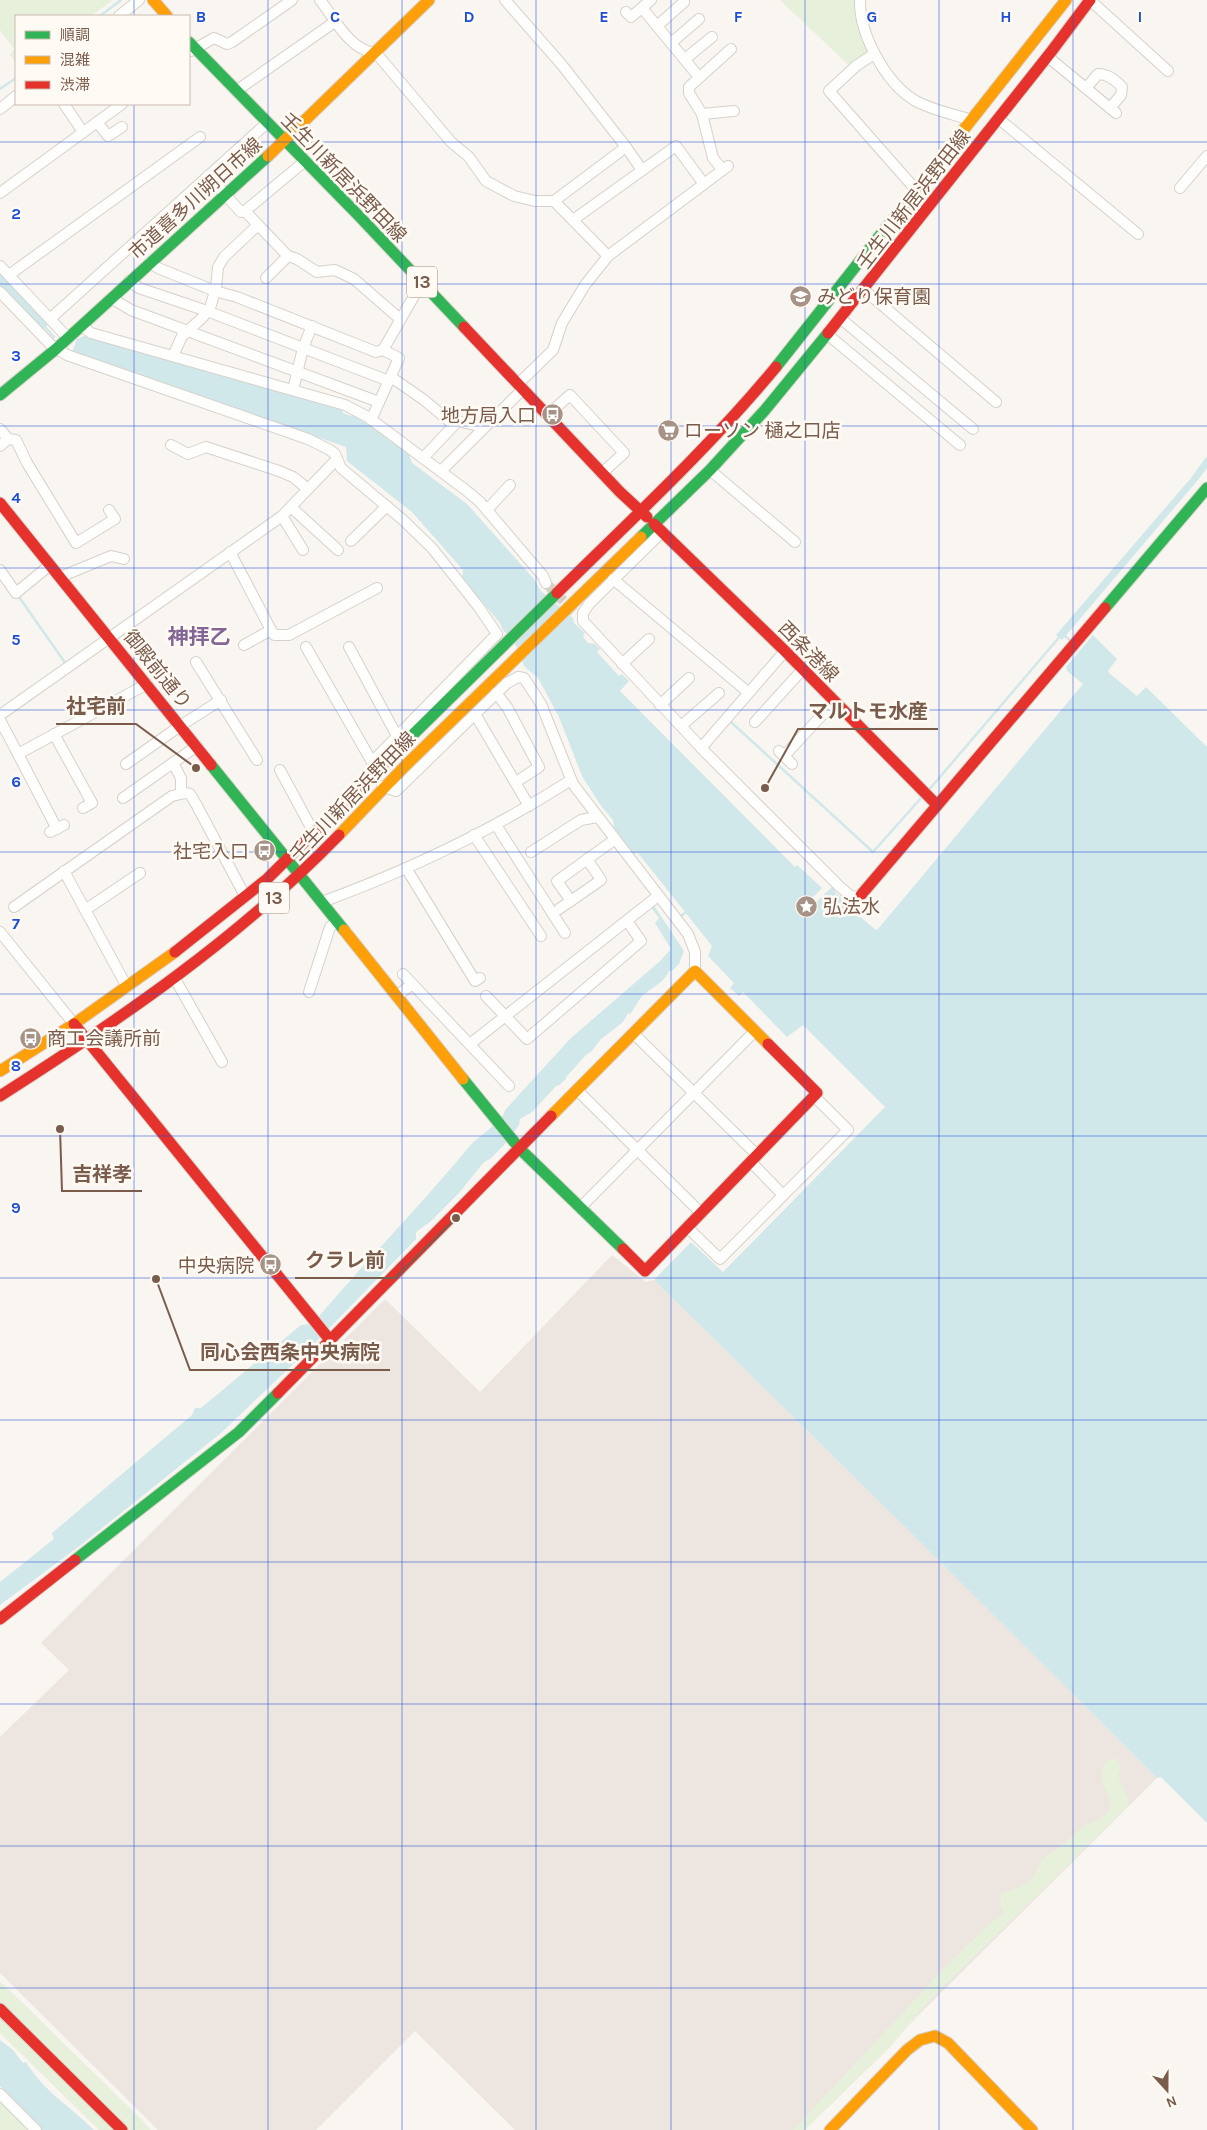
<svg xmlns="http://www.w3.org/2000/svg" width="1207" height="2130" viewBox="0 0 1207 2130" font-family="Karla,'Noto Sans JP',sans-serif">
<rect width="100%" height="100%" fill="#f9f5f0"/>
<path fill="#ede5e0" d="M612 1255 646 1282 654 1280 903 1525 1157 1778 803 2130H515L415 2031 316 2130H158L0 1973V1737L69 1670 41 1643 385 1299 480 1392Z"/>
<g fill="#e7f0db">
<path d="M0 0H113L91 16H16V63L10 55 14 49 0 30Z"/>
<path d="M780 0H860L874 54 853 69Z"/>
<path d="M1116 1758 1121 1765 1118 1776 1129 1800 1126 1808 930 2000 891 2046 805 2130H793L948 1964 992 1921 1004 1912 1000 1906 1001 1893C1013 1890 1026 1886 1034 1875 1038 1869 1039 1861 1046 1856 1050 1853 1055 1851 1059 1848 1066 1843 1072 1836 1079 1830 1087 1823 1107 1819 1110 1808 1114 1791 1093 1788 1106 1761Z"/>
<path d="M0 1981 143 2121 151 2130H130L0 2002Z"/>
<path d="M0 2015 117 2130H99L0 2033Z"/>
<path d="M0 2098 33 2130H0Z"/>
</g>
<g fill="#d0e8ea">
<path d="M0 268 51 322 42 330 0 285Z"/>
<path d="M84 336 126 347V349L132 351 133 349 194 368 195 366 249 384 250 381 255 384 342 410 343 413 351 416 352 414 402 447V450L409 454 412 463 467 504 534 579 541 591 573 618 574 623 585 633 583 637 588 643 595 644 600 649 597 652 619 676 622 674 629 681 620 691 795 867 797 865 822 888 809 901 806 899 798 910 804 917 810 908 833 886 836 893 850 906H853L856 913 876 930 878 929 1083 684 1067 671 1066 667 1093 635 1117 659 1108 671 1109 673 1137 696 1146 687 1207 747V1823L1161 1777 1157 1778 903 1525 654 1280 691 1242 723 1272 885 1107 803 1025 787 1037 743 992 739 996 730 988 734 983 708 956 712 946 638 853 634 854 614 828 613 820 601 806 582 776 559 717 538 678 524 666 517 647 503 630 500 623 462 578 463 570 412 512 347 461 346 447 72 352 77 339Z"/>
<path d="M1207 456V468L1197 481 1062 640 1056 635 1191 478Z"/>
<path d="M653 904 684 951 679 964 672 971H669C666 980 655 986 647 992 639 997 636 1007 630 1014L628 1013 623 1022 600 1040 591 1052 587 1054 566 1077V1079L558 1086 557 1085 532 1112 520 1119 519 1125 503 1146 490 1159 484 1162 459 1193 430 1222 416 1232V1239L314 1344 221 1433 81 1545 0 1605V1582L54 1539 52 1533 192 1415 195 1408H201L301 1325 309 1324 319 1316C368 1259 421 1205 469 1147 477 1136 503 1123 505 1110L571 1038 659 962 671 949 655 923 659 918 650 906Z"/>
<path d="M0 2040 13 2050 23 2063 26 2062C42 2090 72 2108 94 2130H42L0 2086Z"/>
</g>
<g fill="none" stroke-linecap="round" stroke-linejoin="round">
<g stroke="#d0e8ea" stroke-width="2.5">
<path d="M100 16 121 0"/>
<path d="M0 89 16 78"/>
<path d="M44 326 54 337"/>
<path d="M19 597 66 664 64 665"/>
<path d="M732 723 873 852 922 797"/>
<path d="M928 791 1062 634 1070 640"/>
<path d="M678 918 685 913"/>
</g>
<path stroke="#d9cfc7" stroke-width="10" stroke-dasharray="10 5" stroke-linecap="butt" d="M546 583 577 615"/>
<defs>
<g id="street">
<path d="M320 0C335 19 350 51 376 53L451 142 469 157 486 181 514 196 535 201H554"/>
<path d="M505 0 562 65 626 147"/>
<path d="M860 0C859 33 885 82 914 100 931 110 953 114 972 120"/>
<path d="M1090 0 1168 71"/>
<path d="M642 8 699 77"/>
<path d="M626 12 631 17 651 0"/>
<path d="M119 16 139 0"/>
<path d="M657 26 684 2"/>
<path d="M671 43 699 19"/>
<path d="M191 51 214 38 227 44 232 42 292 0"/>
<path d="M874 54 856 66 829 91 917 191"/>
<path d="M1048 57 1116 113"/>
<path d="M685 59 712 37"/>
<path d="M1086 88 1098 74C1108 74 1115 80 1122 87L1121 95 1110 108"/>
<path d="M236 91 336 21"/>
<path d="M64 104 83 132"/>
<path d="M0 109 16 96"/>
<path d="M702 114 734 111"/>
<path d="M999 119 1138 234"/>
<path d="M97 122 108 136 122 127"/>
<path d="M723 170 713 158 702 114 689 93V87L731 49"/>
<path d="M208 176 241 212 245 211"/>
<path d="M1180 188 1207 156"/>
<path d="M0 193 122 104"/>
<path d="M573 220 676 146 704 184"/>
<path d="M258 225 288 256 297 259 317 272 335 270 354 279 400 319"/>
<path d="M608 256 554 201 626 147 642 170"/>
<path d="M150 262 158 268 215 291 237 297 376 352 383 350"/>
<path d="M0 266 68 338"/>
<path d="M9 275 200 137"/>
<path d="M266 278 288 256"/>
<path d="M129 281 139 288 207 311 389 381"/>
<path d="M863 289 996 402"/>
<path d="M0 292 51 345 67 355 308 439 330 450 335 454 341 468 403 520 432 548 478 606 497 634 372 762 306 647"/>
<path d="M111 298 131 310 379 402"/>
<path d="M51 318 267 123"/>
<path d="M840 318 973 429"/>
<path d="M82 326 91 333 345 405 368 417 467 491 480 502 543 576 546 583"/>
<path d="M827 334 960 445"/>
<path d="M173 356 182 336 202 318 210 308 216 288 218 267 224 257 258 225 245 211 305 161"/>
<path d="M391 377 424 400 454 425"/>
<path d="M518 384 553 350 562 323 585 285 608 256 728 166"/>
<path d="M293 390 303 348 312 326"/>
<path d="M547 415 570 395 624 453 602 473"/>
<path d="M371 420 399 358 383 350 422 282"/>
<path d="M0 429 8 439"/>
<path d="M171 445 188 454 206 447 279 471 293 477 308 489"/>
<path d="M0 446 8 439 16 440 27 463 76 543 115 519 109 510"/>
<path d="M423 458 458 421 483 427"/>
<path d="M710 470 795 542"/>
<path d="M441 471 523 389"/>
<path d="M291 507 338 550"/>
<path d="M487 510 510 485"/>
<path d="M282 516 303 550"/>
<path d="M662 532 589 604 583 613V621L706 753 839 886 852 897 861 895"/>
<path d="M351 541 387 506"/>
<path d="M230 552 271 630 274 635H289L377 588"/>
<path d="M0 570 16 593 50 565"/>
<path d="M60 577 111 556 124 559"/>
<path d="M613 579 749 693"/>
<path d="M244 645 271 630"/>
<path d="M349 647 397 736"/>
<path d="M196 662 257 760"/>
<path d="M622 664 649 639"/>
<path d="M496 693 507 707 539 767 516 782"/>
<path d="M660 705 689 678"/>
<path d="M475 714 529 806"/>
<path d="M0 715 282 516 337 459"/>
<path d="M0 720 18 754 147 684"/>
<path d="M755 722 803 669"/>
<path d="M681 726 719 693"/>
<path d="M54 734 92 803 83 808"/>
<path d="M701 748 785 651"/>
<path d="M779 751 792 764"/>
<path d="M18 754 57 829"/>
<path d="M784 756 835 701"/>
<path d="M173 763 181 778V793"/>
<path d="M126 764 180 726 221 700"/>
<path d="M280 770 314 833"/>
<path d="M382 786 396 791 507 683 518 677 524 678 541 704 573 784 688 934 695 952V971"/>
<path d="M123 798 197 746"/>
<path d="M496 825 565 933"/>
<path d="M50 832 64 825"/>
<path d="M474 835 541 936"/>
<path d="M531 852 581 820 597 817"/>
<path d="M406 868 475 981 480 978"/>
<path d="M64 871 127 987"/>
<path d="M571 901 557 881 614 840"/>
<path d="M322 902C409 870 493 830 571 780"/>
<path d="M14 907 172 796 185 793 190 794 196 804 245 896"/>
<path d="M559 909 601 880 587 859"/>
<path d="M85 910 140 873"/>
<path d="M0 932 74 1024"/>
<path d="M403 974 509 1086"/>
<path d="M174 977 222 1062"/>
<path d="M309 992 330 927 337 921"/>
<path d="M397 996 412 984"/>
<path d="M486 996 527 1039 641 941 627 921"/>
<path d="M634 1034 757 1155"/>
<path d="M470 1044 658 896"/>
<path d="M578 1091 701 1213"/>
<path d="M751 1162 783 1195"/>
<path d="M580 1208 755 1031"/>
<path d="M688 1228 720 1259 848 1130 814 1096"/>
<path d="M0 2094 36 2130"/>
</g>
<g id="fast">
<path d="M189 42 359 216 464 327"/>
<path d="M776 367 912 195"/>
<path d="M0 395 56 349 268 156"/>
<path d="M641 537 710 470 765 410 828 333"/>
<path d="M1105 608 1207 488"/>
<path d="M383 764 557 593"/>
<path d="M211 765 344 930"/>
<path d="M463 1079 520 1149 623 1249"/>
<path d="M75 1560 239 1432 278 1393"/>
</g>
<g id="slow">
<path d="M153 0 167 16"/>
<path d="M268 156 429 0"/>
<path d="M912 195 1066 0"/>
<path d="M339 835 407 764 641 537"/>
<path d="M344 930 463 1079"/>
<path d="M0 1071 74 1024 175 952"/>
<path d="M551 1116 695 971 768 1044"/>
<path d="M830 2130 907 2050 920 2040 935 2036 948 2043 1032 2130"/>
</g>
<g id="jam">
<path d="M464 327 620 492 647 517"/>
<path d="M828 333 1051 52 1090 0"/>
<path d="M0 503 211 765"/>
<path d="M654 524 785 651 937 805"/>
<path d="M557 593C632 519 709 448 776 367"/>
<path d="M861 895 1105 608"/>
<path d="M175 952 267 879 383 764"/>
<path d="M74 1024 330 1340"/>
<path d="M0 1096C121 1019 239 938 339 835"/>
<path d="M623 1249 645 1271 817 1093 768 1044"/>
<path d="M278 1393 551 1116"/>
<path d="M0 1619 75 1560"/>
<path d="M0 2009 122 2130"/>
</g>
</defs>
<use href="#street" stroke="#d7d1cb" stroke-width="12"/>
<use href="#fast" stroke="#d9d2cb" stroke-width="13"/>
<use href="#slow" stroke="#d9d2cb" stroke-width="13"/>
<use href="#jam" stroke="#d9d2cb" stroke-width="13"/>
<use href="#street" stroke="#fefefd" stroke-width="10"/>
<use href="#fast" stroke="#30b455" stroke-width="11"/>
<use href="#slow" stroke="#ff9f0a" stroke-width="11"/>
<use href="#jam" stroke="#e5322d" stroke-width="11"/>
</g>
<path fill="none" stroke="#1d4ed8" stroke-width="1" stroke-opacity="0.55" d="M134 0V16M268 0V2130M402 0V2130M536 0V2130M671 0V2130M805 0V2130M939 0V2130M1073 0V2130M134 104V2130M0 142H1207M0 284H1207M0 426H1207M0 568H1207M0 710H1207M0 852H1207M0 994H1207M0 1136H1207M0 1278H1207M0 1420H1207M0 1562H1207M0 1704H1207M0 1846H1207M0 1988H1207"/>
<defs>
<symbol id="school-disc" viewBox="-11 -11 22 22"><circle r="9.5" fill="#a69286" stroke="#fffaf3"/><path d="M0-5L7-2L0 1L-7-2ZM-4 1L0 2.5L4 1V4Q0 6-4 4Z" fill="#fff"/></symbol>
<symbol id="bus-disc" viewBox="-11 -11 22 22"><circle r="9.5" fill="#a69286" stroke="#fffaf3"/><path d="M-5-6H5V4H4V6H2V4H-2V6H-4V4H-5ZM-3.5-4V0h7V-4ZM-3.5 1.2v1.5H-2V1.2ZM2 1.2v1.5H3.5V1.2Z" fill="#fff"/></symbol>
<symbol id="supermarket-disc" viewBox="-11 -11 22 22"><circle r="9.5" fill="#a69286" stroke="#fffaf3"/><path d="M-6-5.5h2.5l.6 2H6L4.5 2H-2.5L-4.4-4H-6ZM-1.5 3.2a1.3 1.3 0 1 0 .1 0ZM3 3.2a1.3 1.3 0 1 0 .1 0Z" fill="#fff"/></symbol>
<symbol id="sight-disc" viewBox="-11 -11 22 22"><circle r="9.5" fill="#a69286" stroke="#fffaf3"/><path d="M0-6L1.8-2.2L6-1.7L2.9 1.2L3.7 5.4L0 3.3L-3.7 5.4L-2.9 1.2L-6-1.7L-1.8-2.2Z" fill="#fff"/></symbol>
</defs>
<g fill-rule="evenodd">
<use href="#school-disc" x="788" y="284" width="25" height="25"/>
<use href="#bus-disc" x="540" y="402" width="25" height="25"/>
<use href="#supermarket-disc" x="656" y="418" width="25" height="25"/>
<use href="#bus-disc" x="252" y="838" width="25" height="25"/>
<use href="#sight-disc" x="794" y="894" width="25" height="25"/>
<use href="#bus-disc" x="18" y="1026" width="25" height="25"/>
<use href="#bus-disc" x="258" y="1252" width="25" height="25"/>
</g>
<g text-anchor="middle" stroke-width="5" stroke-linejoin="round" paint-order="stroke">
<g fill="#fffaf3" stroke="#a28b7f" stroke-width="1">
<rect x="407" y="266.5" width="30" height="31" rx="4"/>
<rect x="259" y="882.5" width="30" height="31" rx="4"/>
</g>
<g font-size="18" font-weight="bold" fill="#7a5c4d">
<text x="422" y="288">13</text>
<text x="274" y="904">13</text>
</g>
<g font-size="19" fill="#7a5c4d" stroke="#fffaf3">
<text transform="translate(344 177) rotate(46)" y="7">壬生川新居浜野田線</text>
<text transform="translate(195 198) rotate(-42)" y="7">市道喜多川朔日市線</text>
<text transform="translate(913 199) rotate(-52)" y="7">壬生川新居浜野田線</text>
<text transform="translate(809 651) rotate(45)" y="7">西条港線</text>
<text transform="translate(158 669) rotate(51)" y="7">御殿前通り</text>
<text transform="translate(352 796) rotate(-46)" y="7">壬生川新居浜野田線</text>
</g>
<g font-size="19" fill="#7a5c4d" stroke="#fffaf3" text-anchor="start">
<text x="817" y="303">みどり保育園</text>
<text x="536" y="422" text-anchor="end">地方局入口</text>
<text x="684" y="437">ローソン 樋之口店</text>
<text x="249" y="858" text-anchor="end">社宅入口</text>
<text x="823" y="913">弘法水</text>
<text x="47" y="1045">商工会議所前</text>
<text x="254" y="1272" text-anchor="end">中央病院</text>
</g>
<g font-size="21" font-weight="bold" fill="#846695" stroke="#fffaf3">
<text x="199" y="644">神拝乙</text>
</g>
</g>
<g font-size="16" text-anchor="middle" font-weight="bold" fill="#1d4ed8" stroke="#fffaf3" stroke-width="5" stroke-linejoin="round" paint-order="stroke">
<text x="201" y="22">B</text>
<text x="335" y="22">C</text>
<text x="469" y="22">D</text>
<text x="604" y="22">E</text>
<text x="738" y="22">F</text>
<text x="872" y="22">G</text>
<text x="1006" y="22">H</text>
<text x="1140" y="22">I</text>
<text x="16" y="219">2</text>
<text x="16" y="361">3</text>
<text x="16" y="503">4</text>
<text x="16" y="645">5</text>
<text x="16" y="787">6</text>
<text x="16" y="929">7</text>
<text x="16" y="1071">8</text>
<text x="16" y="1213">9</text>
</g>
<path fill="none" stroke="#7a5c4d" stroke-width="2" d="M196 768L136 724H56M765 788L798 729H938M60 1129L62 1191H142M456 1218L395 1278H295M156 1279L190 1370H390"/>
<g fill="#7a5c4d" stroke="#fffaf3" stroke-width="2">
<circle cx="196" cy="768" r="5"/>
<circle cx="765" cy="788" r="5"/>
<circle cx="60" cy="1129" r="5"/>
<circle cx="456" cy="1218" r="5"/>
<circle cx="156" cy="1279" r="5"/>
</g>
<g font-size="20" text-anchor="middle" font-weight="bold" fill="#7a5c4d" stroke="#fffaf3" stroke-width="5" stroke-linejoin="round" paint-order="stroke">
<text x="96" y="713">社宅前</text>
<text x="868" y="718">マルトモ水産</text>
<text x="102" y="1181">吉祥孝</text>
<text x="345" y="1267">クラレ前</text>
<text x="290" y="1359">同心会西条中央病院</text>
</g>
<rect x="15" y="15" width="175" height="90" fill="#fffaf3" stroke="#cabbb1"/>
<rect x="25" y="31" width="25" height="8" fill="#30b455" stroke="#cabbb1"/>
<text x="60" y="40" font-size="15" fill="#7a5c4d">順調</text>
<rect x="25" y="56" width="25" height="8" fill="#ff9f0a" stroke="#cabbb1"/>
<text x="60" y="65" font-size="15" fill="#7a5c4d">混雑</text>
<rect x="25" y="81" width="25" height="8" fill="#e5322d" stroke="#cabbb1"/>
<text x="60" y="90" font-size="15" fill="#7a5c4d">渋滞</text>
<g transform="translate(1167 2090) rotate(159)" stroke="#fffaf3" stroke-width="4" paint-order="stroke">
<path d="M0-4L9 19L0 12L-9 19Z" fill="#7a5c4d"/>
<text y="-8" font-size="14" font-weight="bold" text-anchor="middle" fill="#7a5c4d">N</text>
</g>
</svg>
